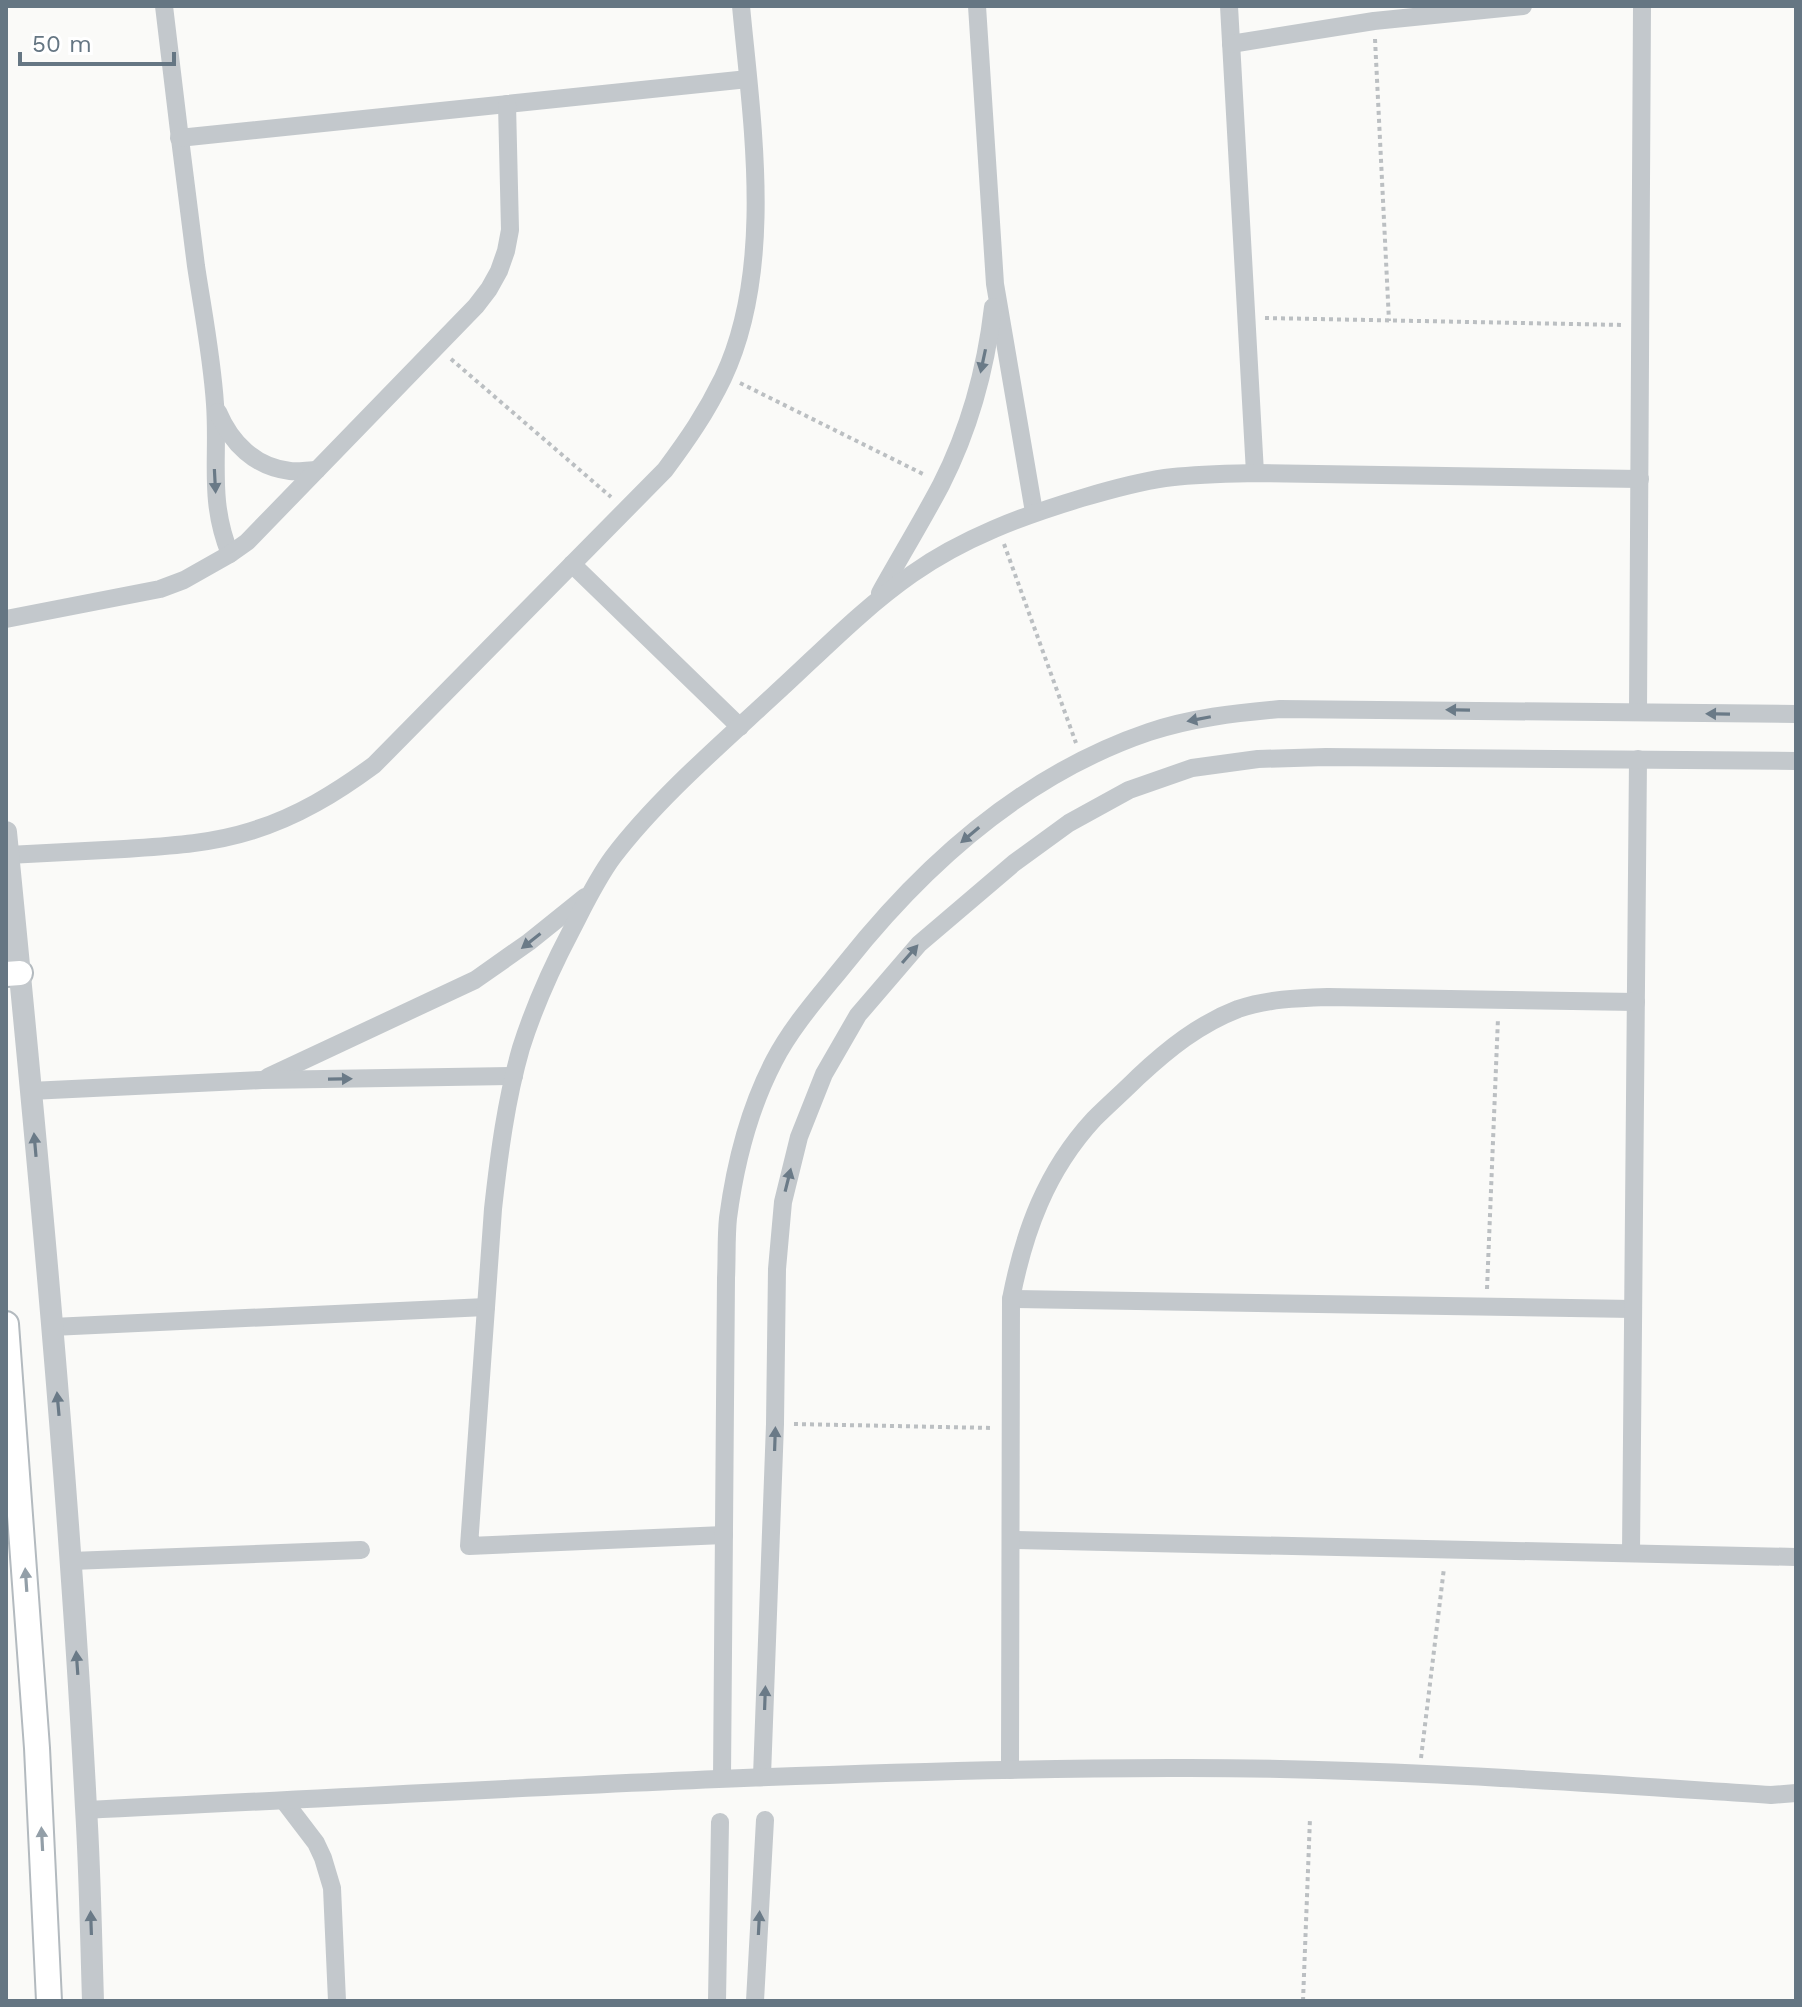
<svg xmlns="http://www.w3.org/2000/svg" width="1802" height="2007" viewBox="0 0 1802 2007" font-family="'Work Sans',sans-serif">
<rect width="100%" height="100%" fill="#fafaf8"/>
<g fill="none" stroke-linecap="round" stroke-linejoin="round">
<defs>
<g id="secondary">
<path d="M6 974 20 973"/>
<path d="M6 1324 37 1748 49 2001"/>
</g>
</defs>
<use href="#secondary" stroke="#b3babf" stroke-width="28"/>
<g stroke="#bbbfc2" stroke-width="4" stroke-dasharray="4 4" stroke-linecap="butt">
<path d="M1375 39 1389 321"/>
<path d="M1265 318 1624 325"/>
<path d="M451 359 611 497"/>
<path d="M740 383 925 475"/>
<path d="M1004 544 1076 743"/>
<path d="M1487 1289 1498 1018"/>
<path d="M794 1424 993 1428"/>
<path d="M1421 1758 1444 1568"/>
<path d="M1303 2001 1310 1818"/>
</g>
<g stroke="#c3c8cc" stroke-width="18">
<path d="M164 6C174 93 185 179 196 266 203 312 212 358 215 404 219 459 208 500 230 554"/>
<path d="M977 6 995 284 1034 512"/>
<path d="M1229 6 1255 473"/>
<path d="M1231 44 1374 21 1523 6"/>
<path d="M179 138 748 79"/>
<path d="M218 412C231 443 255 467 290 471 299 472 308 470 317 470"/>
<path d="M572 564 740 727"/>
<path d="M880 593C900 557 922 521 941 485 969 430 986 368 993 307"/>
<path d="M6 619 160 589 184 580 230 554 247 542 476 306 489 289 499 271 506 251 510 230 507 104"/>
<path d="M1638 712 1642 6"/>
<path d="M8 855C47 853 86 851 124 849 167 846 210 844 251 831 297 817 336 793 374 765L665 470C688 439 706 413 723 378 775 268 752 123 741 6"/>
<path d="M268 1077 475 980 529 942 585 897"/>
<path d="M30 1091 262 1080 514 1076"/>
<path d="M1011 1299 1633 1309"/>
<path d="M52 1327 486 1307"/>
<path d="M724 1535 469 1546 493 1209C499 1155 506 1100 521 1048 534 1007 551 969 571 931 584 906 596 880 613 857 657 799 721 744 775 694 820 653 862 609 912 574 963 538 1022 516 1082 498 1109 490 1137 482 1165 478 1195 474 1225 474 1255 473L1640 479"/>
<path d="M1011 1540 1796 1557"/>
<path d="M1631 1553 1638 759"/>
<path d="M71 1561 361 1550"/>
<path d="M1010 1770 1011 1299C1024 1232 1046 1171 1094 1119 1108 1105 1124 1091 1138 1077 1168 1049 1199 1024 1238 1009 1267 999 1298 998 1328 997L1636 1002"/>
<path d="M762 1776 775 1424 777 1269 783 1202 799 1137 824 1074 858 1015 919 944 1014 863 1069 823 1129 790 1192 768 1258 759 1326 757 1796 761"/>
<path d="M722 1778 726 1278C727 1258 726 1237 728 1218 735 1165 749 1109 774 1061 792 1026 820 995 845 964 925 863 1025 774 1149 732 1191 718 1235 713 1280 709L1796 714"/>
<path d="M284 1801 316 1843 323 1858 332 1888 337 2001"/>
<path d="M86 1810C448 1793 809 1769 1170 1768 1371 1767 1571 1782 1771 1795L1796 1793"/>
<path d="M717 2001 720 1822"/>
<path d="M755 2001 765 1820"/>
</g>
<path stroke="#c3c8cc" stroke-width="22" d="M6 832C38 1157 69 1482 86 1808 90 1872 91 1937 93 2001"/>
<use href="#secondary" stroke="#fff" stroke-width="24"/>
</g>
<defs><path id="oneway-solid" d="M-6-.8H1V-3.2L6.5 0L1 3.2V.8H-6Z" transform="scale(2)"/></defs>
<g fill="#6a7a87">
<use href="#oneway-solid" transform="translate(983 361) rotate(102)"/>
<use href="#oneway-solid" transform="translate(215 481) rotate(87)"/>
<use href="#oneway-solid" transform="translate(1458 710) rotate(-179)"/>
<use href="#oneway-solid" transform="translate(1718 714) rotate(-179)"/>
<use href="#oneway-solid" transform="translate(1199 719) rotate(169)"/>
<use href="#oneway-solid" transform="translate(970 835) rotate(140)"/>
<use href="#oneway-solid" transform="translate(531 941) rotate(142)"/>
<use href="#oneway-solid" transform="translate(910 954) rotate(-49)"/>
<use href="#oneway-solid" transform="translate(340 1079) rotate(-1)"/>
<use href="#oneway-solid" transform="translate(35 1145) rotate(-95)"/>
<use href="#oneway-solid" transform="translate(788 1180) rotate(-76)"/>
<use href="#oneway-solid" transform="translate(58 1404) rotate(-95)"/>
<use href="#oneway-solid" transform="translate(775 1439) rotate(-88)"/>
<use href="#oneway-solid" transform="translate(77 1663) rotate(-94)"/>
<use href="#oneway-solid" transform="translate(765 1698) rotate(-88)"/>
<use href="#oneway-solid" transform="translate(91 1923) rotate(-92)"/>
<use href="#oneway-solid" transform="translate(759 1923) rotate(-87)"/>
</g>
<g fill="#939fa8">
<use href="#oneway-solid" transform="translate(26 1580) rotate(-94)"/>
<use href="#oneway-solid" transform="translate(42 1839) rotate(-93)"/>
</g>
<rect width="1802" height="2007" fill="none" stroke="#657683" stroke-width="16"/>
<path d="M20 52v12h154v-12" fill="none" stroke="#657683" stroke-width="4"/>
<text x="32" y="52" font-size="24" fill="#657683" stroke="#ffffff" stroke-width="6" paint-order="stroke">50 m</text>
</svg>
